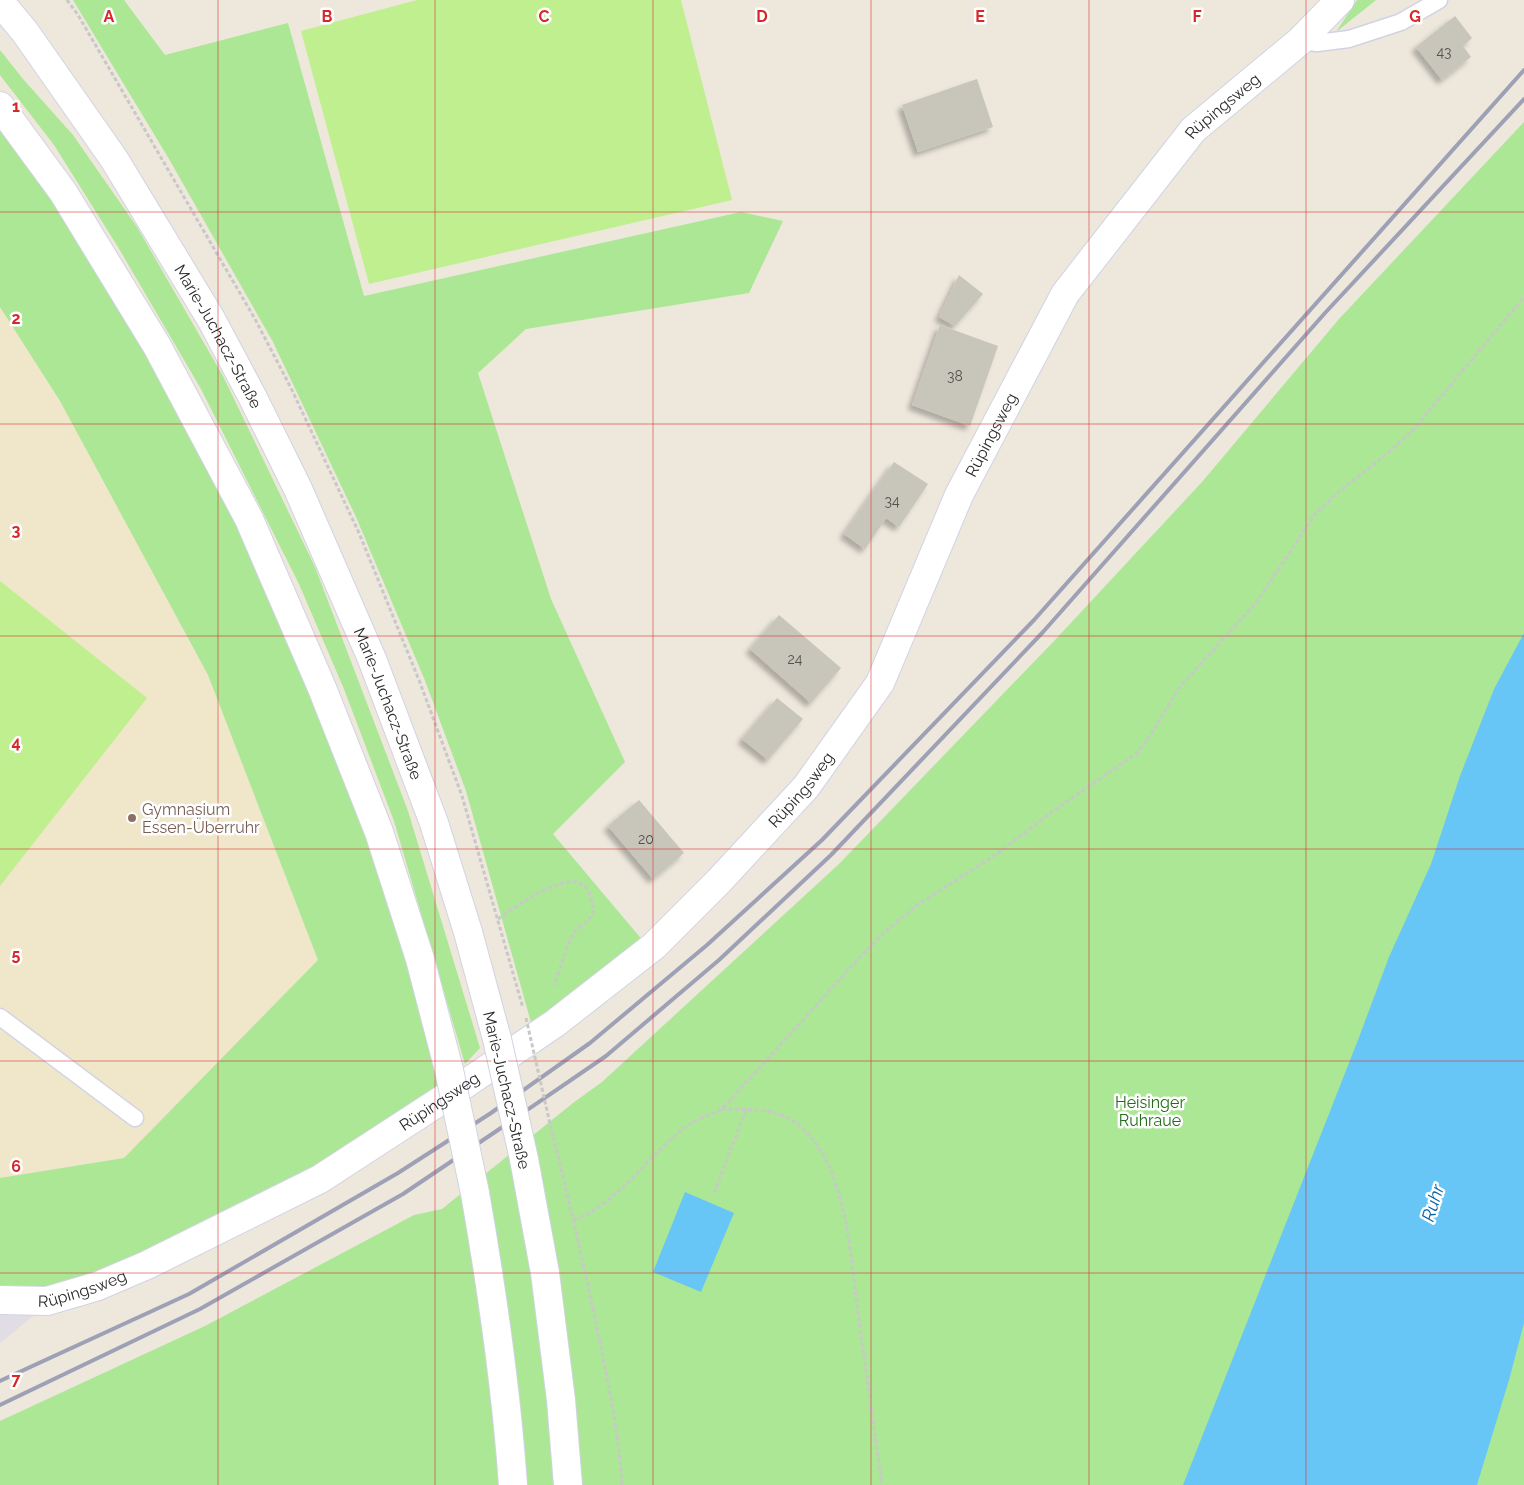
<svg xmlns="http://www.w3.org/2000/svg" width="1524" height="1485" viewBox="0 0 1524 1485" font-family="Raleway,sans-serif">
<defs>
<filter id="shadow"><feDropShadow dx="-4.5" dy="4.5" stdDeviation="2.5" flood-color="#0004"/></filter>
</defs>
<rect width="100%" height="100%" fill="#ede7dc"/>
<path fill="#e0dde5" d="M0 1305 38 1312 0 1343Z"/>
<path fill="#f0e6ca" d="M0 307 60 401 208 675 318 960 124 1158 0 1178Z"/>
<g fill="#abe795">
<path d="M73 0H124L165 55 288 23 364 296 741 212 783 221 749 293 526 329 478 373 551 599 625 762 553 834 644 942 532 1026 466 791 424 678 356 517 273 342 169 159Z"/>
<path d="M1357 0H1376L1336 32Z"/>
<path d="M0 50 23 79 73 135 137 227 223 376 315 567 408 811 480 1048 465 1064 394 821 344 689 299 584 201 389 118 247 54 145 0 75Z"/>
<path d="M0 122 103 268 246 526 315 688 413 960 440 1095 316 1174 145 1260 46 1292 0 1291V1178L124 1158 318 960 208 675 60 401 0 307Z"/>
<path d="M1524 122V1485H0V1421L205 1326 414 1215 442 1209 573 1103 602 1082 839 864 1055 640 1202 482 1339 319Z"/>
</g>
<g fill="#c0ef90">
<path d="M417 0H681L732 200 369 284 301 31Z"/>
<path d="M0 581 147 698 0 886Z"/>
</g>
<g fill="#68c6f6">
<path d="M1524 633V1323L1509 1380 1477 1485H1183L1358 1040 1389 957 1431 864 1460 776 1494 689Z"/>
<path d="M685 1192 734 1213 701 1292 653 1272Z"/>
</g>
<g fill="#c8c5ba" filter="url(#shadow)">
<path d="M1455 16 1472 38 1463 46 1471 57 1442 80 1416 47Z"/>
<path d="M977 79 993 127 918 152 902 105Z"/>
<path d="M959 275 983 294 955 326 939 317Z"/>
<path d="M940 325 998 346 970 426 912 405Z"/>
<path d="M894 462 928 484 899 527 886 518 865 549 844 534Z"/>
<path d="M779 615 841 668 811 703 750 649Z"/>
<path d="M777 698 803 719 768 760 742 739Z"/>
<path d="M639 800 684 853 653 879 608 826Z"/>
</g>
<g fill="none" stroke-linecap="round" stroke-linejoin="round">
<defs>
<g id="lane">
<path d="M1300 41 1317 43 1349 39 1401 22 1439 0"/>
<path d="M0 1017 135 1118"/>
</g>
<g id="street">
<path id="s1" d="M0 1300 47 1301 98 1286 147 1265 320 1179 440 1101 554 1024 654 946 719 881 806 787 880 683 959 495 1065 294 1193 130 1300 41 1340 0"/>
</g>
<g id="secondary">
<path id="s2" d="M0 2 25 32 114 159 211 319 252 396 298 489 372 659 434 823 468 932 497 1039"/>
<path d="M0 106 63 192 157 346 249 519 322 688 379 832 420 959 449 1070"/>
<path d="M524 1159 545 1273 561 1400 568 1485"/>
<path d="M475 1193C492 1290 506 1387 513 1485"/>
</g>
</defs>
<use href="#lane" stroke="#d1d3e4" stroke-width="19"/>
<use href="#street" stroke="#d1d3e4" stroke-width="30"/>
<use href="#secondary" stroke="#d1d3e4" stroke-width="30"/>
<g stroke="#c8c8c8" stroke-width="3" stroke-dasharray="4 2.5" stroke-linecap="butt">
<path d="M67 0 78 15 255 319 291 388 359 533 419 680 462 796 523 1008"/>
<path d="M498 919C515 908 570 865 587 889 590 894 594 905 593 911 592 921 578 926 573 934 566 947 560 970 554 985"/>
<path d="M722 1109C748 1110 778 1107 799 1125 817 1141 829 1162 836 1185 849 1224 852 1265 857 1305 865 1365 874 1425 882 1485"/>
<path d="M553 1137C570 1203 585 1270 599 1338 609 1387 619 1435 622 1485"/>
<path d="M714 1193 746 1110"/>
<path d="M574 1220C622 1201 648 1153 690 1124 700 1118 711 1114 722 1109L861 956 888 929 917 905 997 854 1053 811 1137 753 1150 736 1178 689 1256 603 1315 514 1336 494 1388 453 1414 429 1524 297"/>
</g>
<use href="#lane" stroke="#fff" stroke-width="16"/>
<use href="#street" stroke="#fff" stroke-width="28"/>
<use href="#secondary" stroke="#fff" stroke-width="28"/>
<g stroke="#9ea0b6" stroke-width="4">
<path d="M0 1381 189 1294 398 1173 491 1113 590 1043 707 945 822 840 1034 620 1524 70"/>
<path d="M0 1405 200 1309 403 1194 498 1130 606 1056 719 960 831 855 1043 632 1325 313 1524 99"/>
</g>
<defs>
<g id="secondary-bridge">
<path d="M497 1039 524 1159"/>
<path d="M449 1070 475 1193"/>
</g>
</defs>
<use href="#secondary-bridge" stroke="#d1d3e4" stroke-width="30" stroke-linecap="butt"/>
<path stroke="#c8c8c8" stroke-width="3" stroke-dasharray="4 2.5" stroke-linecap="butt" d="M526 1018 553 1137"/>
<use href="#secondary-bridge" stroke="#fff" stroke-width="28"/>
</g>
<path fill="none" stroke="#d62828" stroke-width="1" stroke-opacity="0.55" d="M218 0V1485M435 0V1485M653 0V1485M871 0V1485M1089 0V1485M1306 0V1485M0 212H1524M0 424H1524M0 636H1524M0 849H1524M0 1061H1524M0 1273H1524"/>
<circle fill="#8d6e63" stroke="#fff" stroke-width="2" cx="132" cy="818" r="5"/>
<g text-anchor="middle" stroke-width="5" stroke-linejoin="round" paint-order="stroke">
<g font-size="14" fill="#52514e">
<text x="1444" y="57">43</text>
<text x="955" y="381">38</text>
<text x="892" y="506">34</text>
<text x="795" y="664">24</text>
<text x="646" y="844">20</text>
</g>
<g font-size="16" fill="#2a2a2a" stroke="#fff">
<text dy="6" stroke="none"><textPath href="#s1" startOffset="1779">Rüpingsweg</textPath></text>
<text dy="6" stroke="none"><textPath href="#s2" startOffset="400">Marie-Juchacz-Straße</textPath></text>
<text dy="6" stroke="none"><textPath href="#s1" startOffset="1374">Rüpingsweg</textPath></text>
<text dy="6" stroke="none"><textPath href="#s2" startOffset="805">Marie-Juchacz-Straße</textPath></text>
<text dy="6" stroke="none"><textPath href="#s1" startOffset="969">Rüpingsweg</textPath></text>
<text transform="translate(507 1090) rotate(77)" y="6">Marie-Juchacz-Straße</text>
<text dy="6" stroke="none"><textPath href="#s1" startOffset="489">Rüpingsweg</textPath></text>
<text dy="6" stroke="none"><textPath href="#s1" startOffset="84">Rüpingsweg</textPath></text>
</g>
<g font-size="16" fill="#785e54" stroke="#fff" text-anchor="start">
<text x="142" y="815">Gymnasium<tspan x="142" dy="18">Essen-Überruhr</tspan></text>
</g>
<g font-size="16" fill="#216c16" stroke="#fff">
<text x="1150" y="1108">Heisinger<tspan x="1150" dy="18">Ruhraue</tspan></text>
</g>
<g font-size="18" font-style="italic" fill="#0561a4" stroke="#fff">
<text transform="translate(1433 1203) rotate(-73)" y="6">Ruhr</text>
</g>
</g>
<g font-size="16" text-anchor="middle" font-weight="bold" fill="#d62828" stroke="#fff" stroke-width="5" stroke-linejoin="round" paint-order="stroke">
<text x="109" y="22">A</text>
<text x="327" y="22">B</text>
<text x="544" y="22">C</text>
<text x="762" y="22">D</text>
<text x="980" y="22">E</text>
<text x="1197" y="22">F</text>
<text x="1415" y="22">G</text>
<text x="16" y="112">1</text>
<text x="16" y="324">2</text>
<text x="16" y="536">3</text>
<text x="16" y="748">4</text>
<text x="16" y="960">5</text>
<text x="16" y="1172">6</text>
<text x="16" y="1385">7</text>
</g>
</svg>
